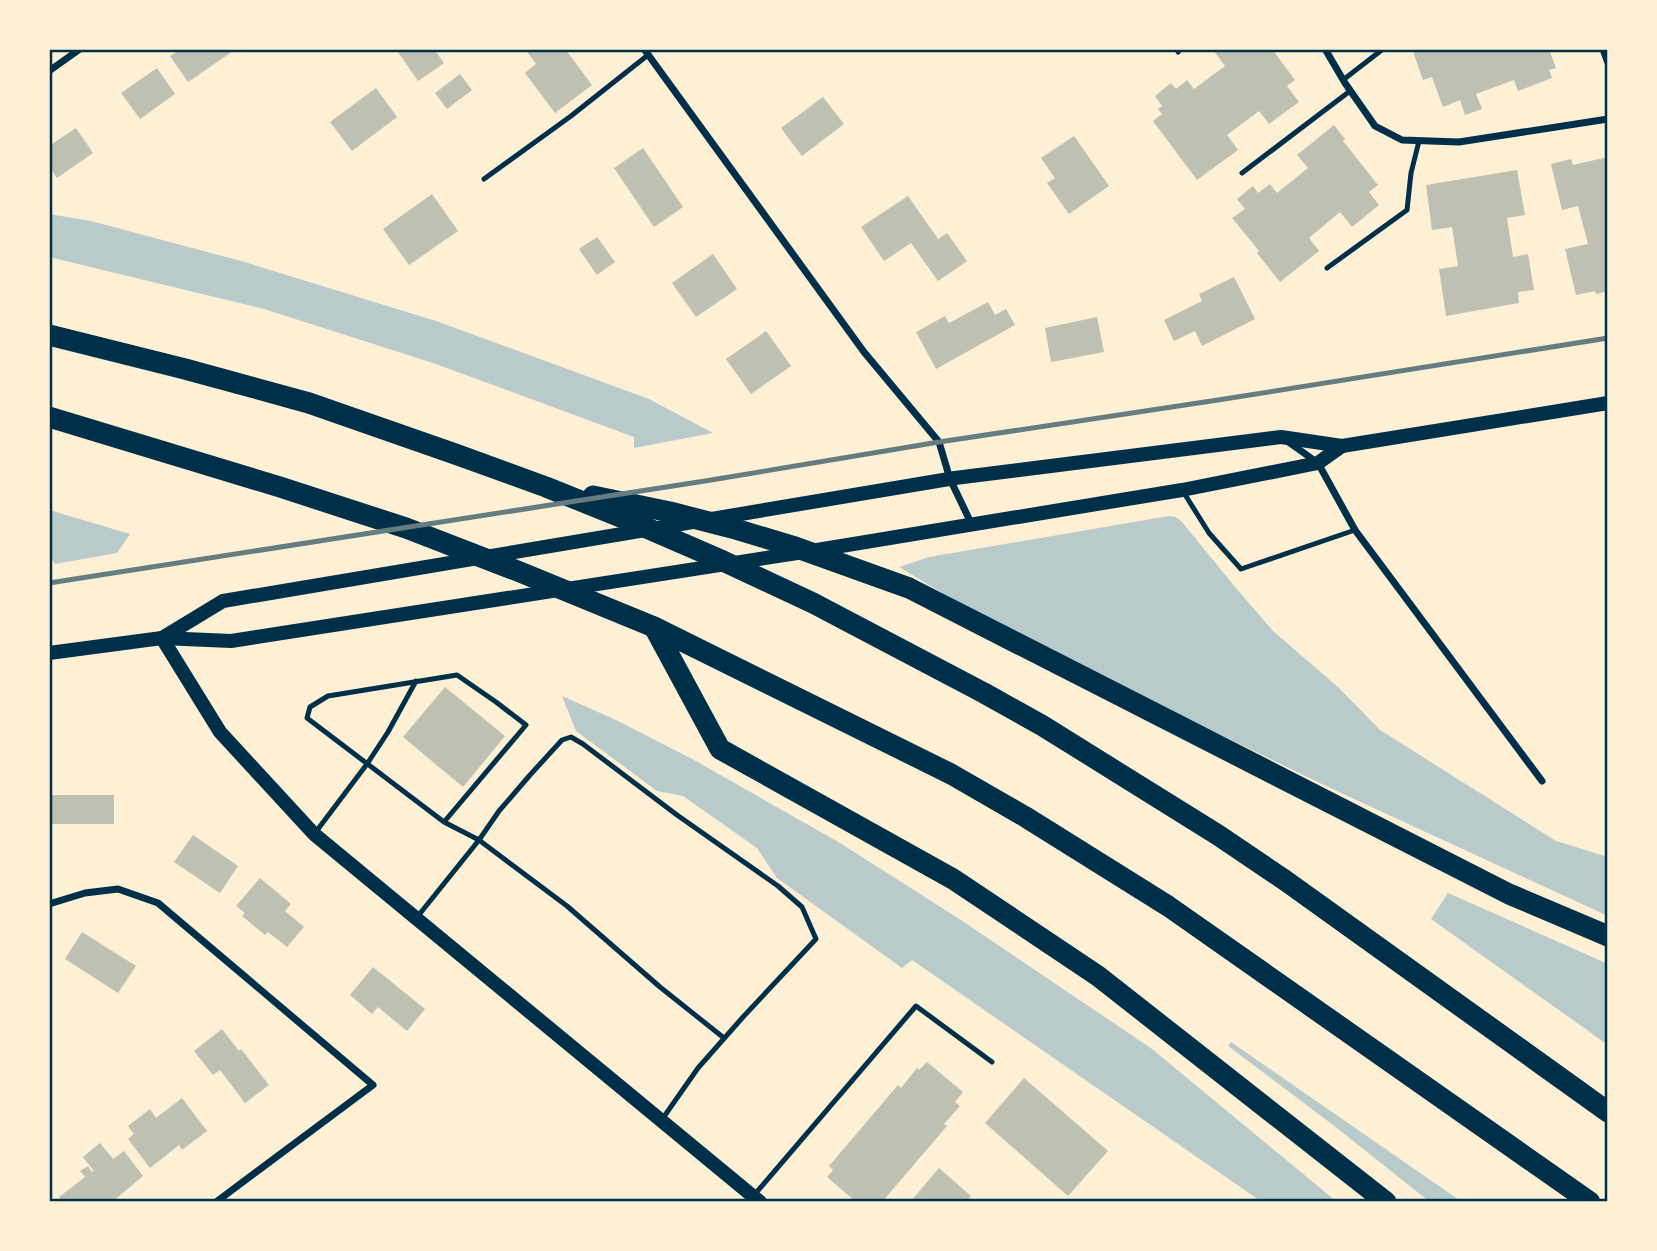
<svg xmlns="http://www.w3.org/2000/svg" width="1657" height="1251" viewBox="0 0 1657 1251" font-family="Signika,sans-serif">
<rect width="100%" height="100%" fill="#fdf0d5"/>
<g fill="#b9caca">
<path d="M49 214 91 221 241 261 436 321 649 399 713 433 634 448V437L436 364 264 309 49 257Z"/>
<path d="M49 510 130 534 117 553 55 564 49 555Z"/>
<path d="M1169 516 1176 517 1182 522 1235 587 1273 631 1339 688 1380 730 1556 841 1608 857V916L1326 786 999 627 899 567 929 557Z"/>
<path d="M562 696 616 720 694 760 840 843 964 922 1152 1049 1337 1202H1262L912 960 902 968 777 878 757 848 683 796 657 791 576 731Z"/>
<path d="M1448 893 1608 964V1045L1431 919Z"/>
<path d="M1231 1042 1462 1202H1430L1333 1125 1228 1046Z"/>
</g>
<g fill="#bec0b2">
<path d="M181 49H236L188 82 170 56Z"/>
<path d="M396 49H434L444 63 418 81Z"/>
<path d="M525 49H565L592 85 555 113 525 73 536 64Z"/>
<path d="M1215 49H1272L1295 80 1287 86 1299 102 1269 124 1259 111 1227 135 1238 150 1197 180 1153 121 1162 114 1158 109 1162 106 1155 96 1171 83 1176 89 1187 80 1194 89 1225 66 1213 50Z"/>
<path d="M1412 49H1549L1556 68 1549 70 1552 78 1518 91 1514 80 1476 94 1482 109 1465 115 1460 100 1443 107 1432 77 1423 80Z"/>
<path d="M157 68 175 94 140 119 121 93Z"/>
<path d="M460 74 472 90 447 109 435 93Z"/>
<path d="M376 88 397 117 352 151 330 122Z"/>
<path d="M823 97 844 124 802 156 781 128Z"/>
<path d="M1334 125 1345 139 1343 141 1378 185 1369 192 1379 205 1352 227 1340 212 1309 238 1319 251 1280 282 1257 253 1259 251 1232 218 1245 209 1237 199 1253 186 1258 193 1270 184 1277 193 1308 168 1297 155Z"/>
<path d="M76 128 93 153 57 178 49 166V146Z"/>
<path d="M1074 136 1109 186 1069 214 1047 183 1055 178 1041 158Z"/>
<path d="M643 148 683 207 654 227 614 168Z"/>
<path d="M1608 157V291L1596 294 1595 291 1576 295 1565 249 1588 244 1578 206 1562 210 1551 164 1571 159 1573 165Z"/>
<path d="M1517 170 1525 215 1507 218 1513 257 1528 254 1534 290 1518 292 1519 303 1446 316 1439 269 1458 266 1452 227 1432 230 1426 185Z"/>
<path d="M432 194 458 231 409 265 383 229Z"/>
<path d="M908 196 938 239 947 233 967 261 938 281 911 243 884 261 861 227Z"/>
<path d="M597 237 615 262 597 275 579 249Z"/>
<path d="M713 254 737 289 696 317 672 283Z"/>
<path d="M1234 277 1255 319 1202 346 1195 331 1174 341 1164 320 1202 301 1199 294Z"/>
<path d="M988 302 995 315 1006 309 1015 325 936 369 916 332 945 316 949 323Z"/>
<path d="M1097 317 1104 352 1051 362 1045 328Z"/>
<path d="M766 331 791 366 751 394 726 359Z"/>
<path d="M445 687 505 736 463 787 403 737Z"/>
<rect x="49" y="795" width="65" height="29"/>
<path d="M193 835 238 866 220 893 174 862Z"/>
<path d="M260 878 291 904 285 911 304 927 287 947 268 932 265 935 242 916 245 913 236 906Z"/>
<path d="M82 932 136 966 118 993 65 959Z"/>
<path d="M373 967 425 1009 407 1031 378 1007 372 1014 350 995Z"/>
<path d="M222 1029 239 1051 241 1049 269 1085 245 1103 220 1070 213 1075 194 1051Z"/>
<path d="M927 1062 963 1092 955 1102 960 1106 944 1124 947 1126 882 1202H856L827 1177 833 1170 829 1166 898 1085 901 1088 917 1068 919 1070Z"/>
<path d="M1024 1078 1108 1151 1068 1196 985 1123Z"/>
<path d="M182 1098 207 1131 182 1150 179 1145 150 1168 128 1139 134 1134 128 1126 150 1109 156 1118Z"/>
<path d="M100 1143 113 1159 124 1151 143 1176 112 1202H63L59 1197 85 1177 80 1171 88 1166 92 1172 94 1171 83 1157Z"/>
<path d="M939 1168 971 1196 966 1202H910Z"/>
</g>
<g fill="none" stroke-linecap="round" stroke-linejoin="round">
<g stroke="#003049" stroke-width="5">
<path d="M1178 52 1181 49"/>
<path d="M1343 80 1383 49"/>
<path d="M1242 173 1350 91"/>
<path d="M484 179 571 116 648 55"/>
<path d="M1327 268 1407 210 1411 173 1419 141"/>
<path d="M1184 493 1209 533 1241 569 1355 530"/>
<path d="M444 822 526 725 496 702 457 675 328 696 310 707 307 718 444 822 479 840 499 811 530 775 562 740 571 737 583 744 677 815 778 886 802 907 816 939 743 1017 698 1068 663 1118"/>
<path d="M315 833 367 764 388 732 416 681"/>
<path d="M418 916 479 840 567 906 660 987 724 1038"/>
<path d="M755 1194 916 1006 992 1062"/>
</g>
<g stroke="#003049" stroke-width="7">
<path d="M644 49 864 352 939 442 950 479 972 525"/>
<path d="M1325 49 1345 83 1375 126 1402 140 1459 142 1608 119"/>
<path d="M1603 49 1608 63"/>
<path d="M49 71 80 49"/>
<path d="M1287 441 1318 463 1355 530 1542 781"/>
<path d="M49 904 85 893 118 889 158 903 373 1085 216 1202"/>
</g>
<g stroke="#003049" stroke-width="14">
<path d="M162 638 223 601 955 478 1281 437 1342 446 1608 403"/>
<path d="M162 638 220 732 314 834 760 1202"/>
<path d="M49 653 162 638 231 641 817 550 1182 490 1318 463 1342 446"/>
</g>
<g stroke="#003049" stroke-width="21">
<path d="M49 335 185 369 309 403 458 455 546 487 633 522 723 561 813 603 984 693 1043 726 1218 835 1286 881 1608 1112"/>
<path d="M49 417 280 487 406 528 520 572 654 627 951 774 1024 816 1168 906 1590 1202"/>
<path d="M593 496 670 512 732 528 792 546 909 588 1509 894 1608 936"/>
<path d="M654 627 720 749 953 879 1098 976 1386 1202"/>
</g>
<path stroke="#657d81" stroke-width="5" d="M49 583 705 481 939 442 1218 400 1608 338"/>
</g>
<rect width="1657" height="1251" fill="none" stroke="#fdf0d5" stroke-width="102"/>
<rect x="51" y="51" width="1555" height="1149" fill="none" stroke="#003049" stroke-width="2.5"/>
</svg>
